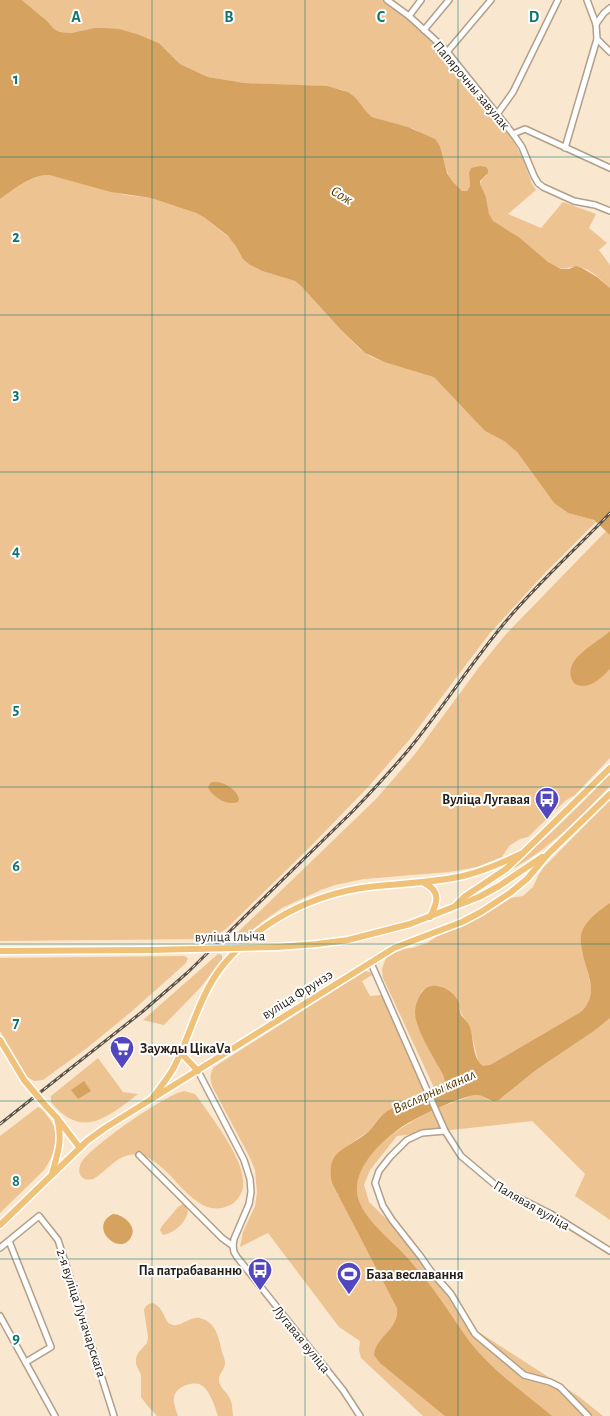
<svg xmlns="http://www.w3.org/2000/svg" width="610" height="1416" viewBox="0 0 610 1416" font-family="'Alegreya Sans',sans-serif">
<rect width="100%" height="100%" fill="#fae7d0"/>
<g fill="#edc392">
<path d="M22 0H382L411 22 447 56 493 113 514 142 523 159 532 184 536 190 508 214 541 228 563 202 596 214 589 228 607 243 599 250 610 265V288C602 281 590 268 579 267 572 266 567 270 560 268 544 263 534 248 520 239 512 232 499 228 492 220 487 214 488 205 486 198 482 186 475 185 487 175L471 168 469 173 470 186 467 191H462C447 180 444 163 440 146L414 129 372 117 366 111 355 97 343 90 321 86 245 83 208 77 180 64 159 43 137 34 125 31 94 28 71 33 60 32 54 29 47 21Z"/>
<path d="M49 175 126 195 151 198 196 213 205 218 232 240 240 254 250 265 262 271 295 281 301 286 342 331 360 349 371 357 384 362 434 376 485 431 504 441 517 452 554 503 568 513 591 519 596 522 544 574 490 633 410 739 369 786 309 848 226 929 214 937 209 939 0 941V199C15 189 30 175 49 175Z"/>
<path d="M606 531 610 535V758L575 795 565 801 528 837 520 839 509 846 502 857 477 867 449 872 364 879 335 885 321 890 282 908 262 922 244 937 236 939 235 937 236 934 377 798 415 754 480 666 507 633Z"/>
<path d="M610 774V786C576 821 546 853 501 875 541 845 575 810 610 774Z"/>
<path d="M610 800V903C597 911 583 924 581 940L592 992 590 1002 579 1013 490 1065C484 1068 480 1066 478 1061L470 1027 461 1013 457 998 452 993 439 986H432L422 991 417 1001 415 1014 419 1028 445 1079 444 1088 437 1094 383 978 382 969 385 960 388 956 402 949 412 948 427 943 439 935 474 920 510 898 523 896 533 887 539 874 544 867Z"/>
<path d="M218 954 222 955V960L200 988 164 1025 143 1020Z"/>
<path d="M184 956 188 958 186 963 131 1012 87 1048 43 1080 34 1081 27 1077 0 1031V958Z"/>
<path d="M365 971 370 972 372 975 362 981 370 996 381 995 385 999 430 1097 393 1109 369 1131 340 1151 337 1194 398 1248C383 1234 360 1215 357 1193 352 1149 420 1114 454 1102 462 1100 472 1094 480 1095 484 1096 486 1099 490 1101L503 1097 536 1070 594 1031 610 1018V1220L575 1196 585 1174 532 1121 397 1136 370 1170 364 1185 369 1202 419 1251 477 1331 578 1396 603 1416H423L361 1358 359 1350 360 1341 339 1327 268 1233 240 1247 243 1232 255 1206 257 1193 255 1170 249 1156 213 1088C210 1080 209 1075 214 1067Z"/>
<path d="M98 1058 123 1092 138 1094C109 1116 82 1141 51 1102V1096Z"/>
<path d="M184 1091 195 1094 199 1099C213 1120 247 1162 243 1187 242 1194 237 1202 230 1205 193 1224 172 1160 139 1155 119 1151 108 1171 93 1179 89 1180 85 1180 82 1177 78 1174 79 1167 81 1163 90 1147 166 1094 184 1091Z"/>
<path d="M38 1107C43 1109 45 1113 49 1118 62 1135 55 1154 44 1170L0 1213V1136Z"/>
<path d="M183 1204 185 1205 188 1211C186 1223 174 1233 163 1235L160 1230 162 1226 178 1207Z"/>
<path d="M153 1303C165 1309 163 1319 170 1324 180 1329 189 1316 200 1318 216 1322 219 1338 222 1352 223 1355 225 1359 225 1363 225 1370 218 1374 219 1381 220 1388 226 1391 229 1397 233 1403 232 1410 233 1416H218C215 1407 211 1394 204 1387 196 1379 176 1386 174 1397 173 1403 176 1410 178 1416H157L147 1405 141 1397V1375L136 1364V1358L138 1353 147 1343 148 1337 144 1310C146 1305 148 1304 153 1303Z"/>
</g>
<g fill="#d6a25f">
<path d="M0 0H22L47 21 54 29 60 32 71 33 94 28H105L119 29 137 34 159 43 180 64 208 77 245 83 327 86 348 92 355 97 366 111 372 117 408 127 435 139 440 146 447 173 453 182 462 191H467L470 186 469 173 471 168 480 166 486 167 488 170V173L480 181V184L486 197 489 214 493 221 520 238 548 262 561 269H569L576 266 582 268 597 277 610 288V535L594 520 568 513 554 503 517 452 504 441 485 431 434 377 384 362 365 353 342 331 301 286 295 281 262 271 250 265 243 259 235 245 228 236 205 218 196 213 151 198 111 192 49 175C30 175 15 189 0 199Z"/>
<path d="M610 631V669C601 678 589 691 575 684 557 661 598 643 610 631Z"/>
<path d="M213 782C223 781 237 789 239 799L238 802C227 806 214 798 208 788L210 783Z"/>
<path d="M610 903V1018L594 1031 536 1070 499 1100 493 1101C488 1100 484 1096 479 1095 466 1093 415 1118 403 1126 382 1141 355 1165 357 1192 359 1214 385 1235 399 1249 413 1264 427 1280 438 1296 453 1316 465 1339 483 1357 504 1379 529 1397 552 1416H445L380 1363 374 1355C375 1337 400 1329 397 1308L332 1183C325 1149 347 1150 368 1132 376 1125 380 1115 389 1110 402 1103 434 1100 443 1090 446 1085 445 1080 443 1075 435 1059 416 1031 415 1013 415 1006 417 1000 420 995 424 989 429 985 436 986 445 986 457 995 459 1003 460 1007 459 1011 461 1015 464 1019 468 1022 470 1027 474 1039 472 1058 483 1066L490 1065 579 1013C600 997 588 976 583 955 582 948 580 942 581 935 584 922 599 910 610 903Z"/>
<path d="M84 1081 91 1091 78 1099 71 1090Z"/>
<path d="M113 1214C122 1214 136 1225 132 1235 122 1260 86 1227 113 1214Z"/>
</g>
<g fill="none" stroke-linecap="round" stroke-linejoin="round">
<defs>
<g id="minor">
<path d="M387 0 409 16 445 49 513 134 522 147 534 176 538 183 543 187 574 201 595 205 610 211"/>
<path d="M587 0 596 24 597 39 610 52"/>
<path d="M409 16 421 0"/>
<path d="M596 24 604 13 610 8"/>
<path d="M424 30 449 0"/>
<path d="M447 52 491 0"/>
<path d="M498 113 513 92 558 0"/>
<path d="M513 134 525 129 610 168"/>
<path d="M565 148 597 39"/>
<path d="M371 963 445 1131 461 1156 499 1188 551 1214 610 1251"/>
<path d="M198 1071 244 1160 250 1179 251 1192 249 1204 234 1239 233 1246 234 1252 237 1257 343 1390 360 1416"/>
<path d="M445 1131 422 1133 407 1140 390 1157 379 1171 375 1183 383 1206 392 1220 421 1257 430 1270 451 1294 475 1334 524 1375 550 1382 560 1387 588 1416"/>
<path d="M139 1155 222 1238 233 1246"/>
<path d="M9 1241 51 1347 26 1362"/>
<path d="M0 1248 39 1216 58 1240 114 1416"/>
<path d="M0 1316 55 1416"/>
</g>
<g id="major">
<path d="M424 883C441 891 438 902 430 917"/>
<path d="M456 905 464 897 506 869 523 853 610 768"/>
<path d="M278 947 317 944 348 940 410 924 479 897 499 886 542 857"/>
<path d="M0 951 150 950"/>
<path d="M0 1040 24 1080"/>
<path d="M180 1052 198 1071"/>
<path d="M153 1097C160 1088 167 1079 173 1069 191 1035 199 994 224 964 260 921 313 894 369 887 400 883 432 883 463 876 484 871 504 862 523 853"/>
<path d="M45 1105 57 1118 80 1148"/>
<path d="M52 1174C58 1151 63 1142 57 1118"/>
<path d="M0 1225 87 1141 105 1128 394 948 462 922 481 912 510 893 527 879 548 854 610 794"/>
</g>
</defs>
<use href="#minor" stroke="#b19f89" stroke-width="8"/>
<use href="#major" stroke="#fff" stroke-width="9"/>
<use href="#minor" stroke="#fff" stroke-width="5"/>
<use href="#major" stroke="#efc179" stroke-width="6"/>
<defs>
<path id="rail" d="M0 1124 142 1012 187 973 353 811C374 789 395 767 414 743 446 703 474 659 507 620 539 582 576 549 610 513"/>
</defs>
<use href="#rail" stroke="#5c5246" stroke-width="3"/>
<use href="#rail" stroke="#fff" stroke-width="1" stroke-dasharray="4" stroke-linecap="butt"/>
<defs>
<g id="major-bridge">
<path d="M150 950 278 947"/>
<path d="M24 1080 45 1105"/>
</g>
</defs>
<use href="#major-bridge" stroke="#fff" stroke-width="9" stroke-linecap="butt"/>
<use href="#major-bridge" stroke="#efc179" stroke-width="6"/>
</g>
<path fill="none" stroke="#0f766e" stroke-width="1" stroke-opacity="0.55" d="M152 0V1416M305 0V1416M458 0V1416M0 157H610M0 315H610M0 472H610M0 629H610M0 787H610M0 944H610M0 1101H610M0 1259H610"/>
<defs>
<symbol id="bus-pin" viewBox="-11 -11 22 30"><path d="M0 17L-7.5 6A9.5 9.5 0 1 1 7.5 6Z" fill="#5247be" stroke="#fff"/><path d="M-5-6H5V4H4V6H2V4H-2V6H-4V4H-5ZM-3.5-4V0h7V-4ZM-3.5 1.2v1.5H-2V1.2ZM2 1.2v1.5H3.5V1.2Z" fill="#fff"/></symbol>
<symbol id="supermarket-pin" viewBox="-11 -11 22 30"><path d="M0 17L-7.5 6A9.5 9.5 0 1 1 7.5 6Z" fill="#5247be" stroke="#fff"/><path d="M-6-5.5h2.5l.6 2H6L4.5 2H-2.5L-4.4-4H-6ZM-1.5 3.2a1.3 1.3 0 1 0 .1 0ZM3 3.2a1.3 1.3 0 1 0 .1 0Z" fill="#fff"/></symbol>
<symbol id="stadium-pin" viewBox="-11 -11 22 30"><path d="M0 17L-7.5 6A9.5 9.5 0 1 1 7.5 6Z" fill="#5247be" stroke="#fff"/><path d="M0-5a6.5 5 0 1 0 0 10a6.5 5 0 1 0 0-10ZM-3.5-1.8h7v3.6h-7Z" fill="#fff"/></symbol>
</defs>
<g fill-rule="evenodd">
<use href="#bus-pin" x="533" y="785" width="28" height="38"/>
<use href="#supermarket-pin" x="108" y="1034" width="28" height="38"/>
<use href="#bus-pin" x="246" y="1256" width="28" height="38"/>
<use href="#stadium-pin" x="335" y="1260" width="28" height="38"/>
</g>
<g text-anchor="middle" stroke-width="4" stroke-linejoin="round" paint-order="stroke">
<g font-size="14" fill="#261f17" stroke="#fff">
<text transform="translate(472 85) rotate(50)" y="5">Папярочны завулак</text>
<text transform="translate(230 936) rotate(-1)" y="5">вуліца Ільіча</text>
<text transform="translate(297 994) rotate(-32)" y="5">вуліца Фрунзэ</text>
<text transform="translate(532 1205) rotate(30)" y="5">Палявая вуліца</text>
<text transform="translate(82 1313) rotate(72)" y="5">2-я вуліца Луначарскага</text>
<text transform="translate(302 1339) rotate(51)" y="5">Лугавая вуліца</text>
</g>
<g font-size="14" font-weight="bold" fill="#261f17" stroke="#fff" text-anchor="end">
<text x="530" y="804">Вуліца Лугавая</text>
<text x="140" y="1053" text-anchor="start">Заужды ЦікаVа</text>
<text x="242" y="1275">Па патрабаванню</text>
<text x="366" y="1279" text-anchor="start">База веславання</text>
</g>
<g font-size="15" font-style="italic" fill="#5a3800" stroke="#fff">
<text transform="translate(342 195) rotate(31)" y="5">Сож</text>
<text transform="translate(434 1091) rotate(-24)" y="5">Вяслярны канал</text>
</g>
</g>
<g font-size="16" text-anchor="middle" font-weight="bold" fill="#0f766e" stroke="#fff" stroke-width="4" stroke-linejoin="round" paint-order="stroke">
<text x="76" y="22">A</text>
<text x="229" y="22">B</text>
<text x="381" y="22">C</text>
<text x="534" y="22">D</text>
<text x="16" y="84">1</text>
<text x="16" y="242">2</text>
<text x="16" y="399">3</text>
<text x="16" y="556">4</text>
<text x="16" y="714">5</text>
<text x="16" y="871">6</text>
<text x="16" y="1028">7</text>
<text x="16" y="1186">8</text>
<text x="16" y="1343">9</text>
</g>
</svg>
